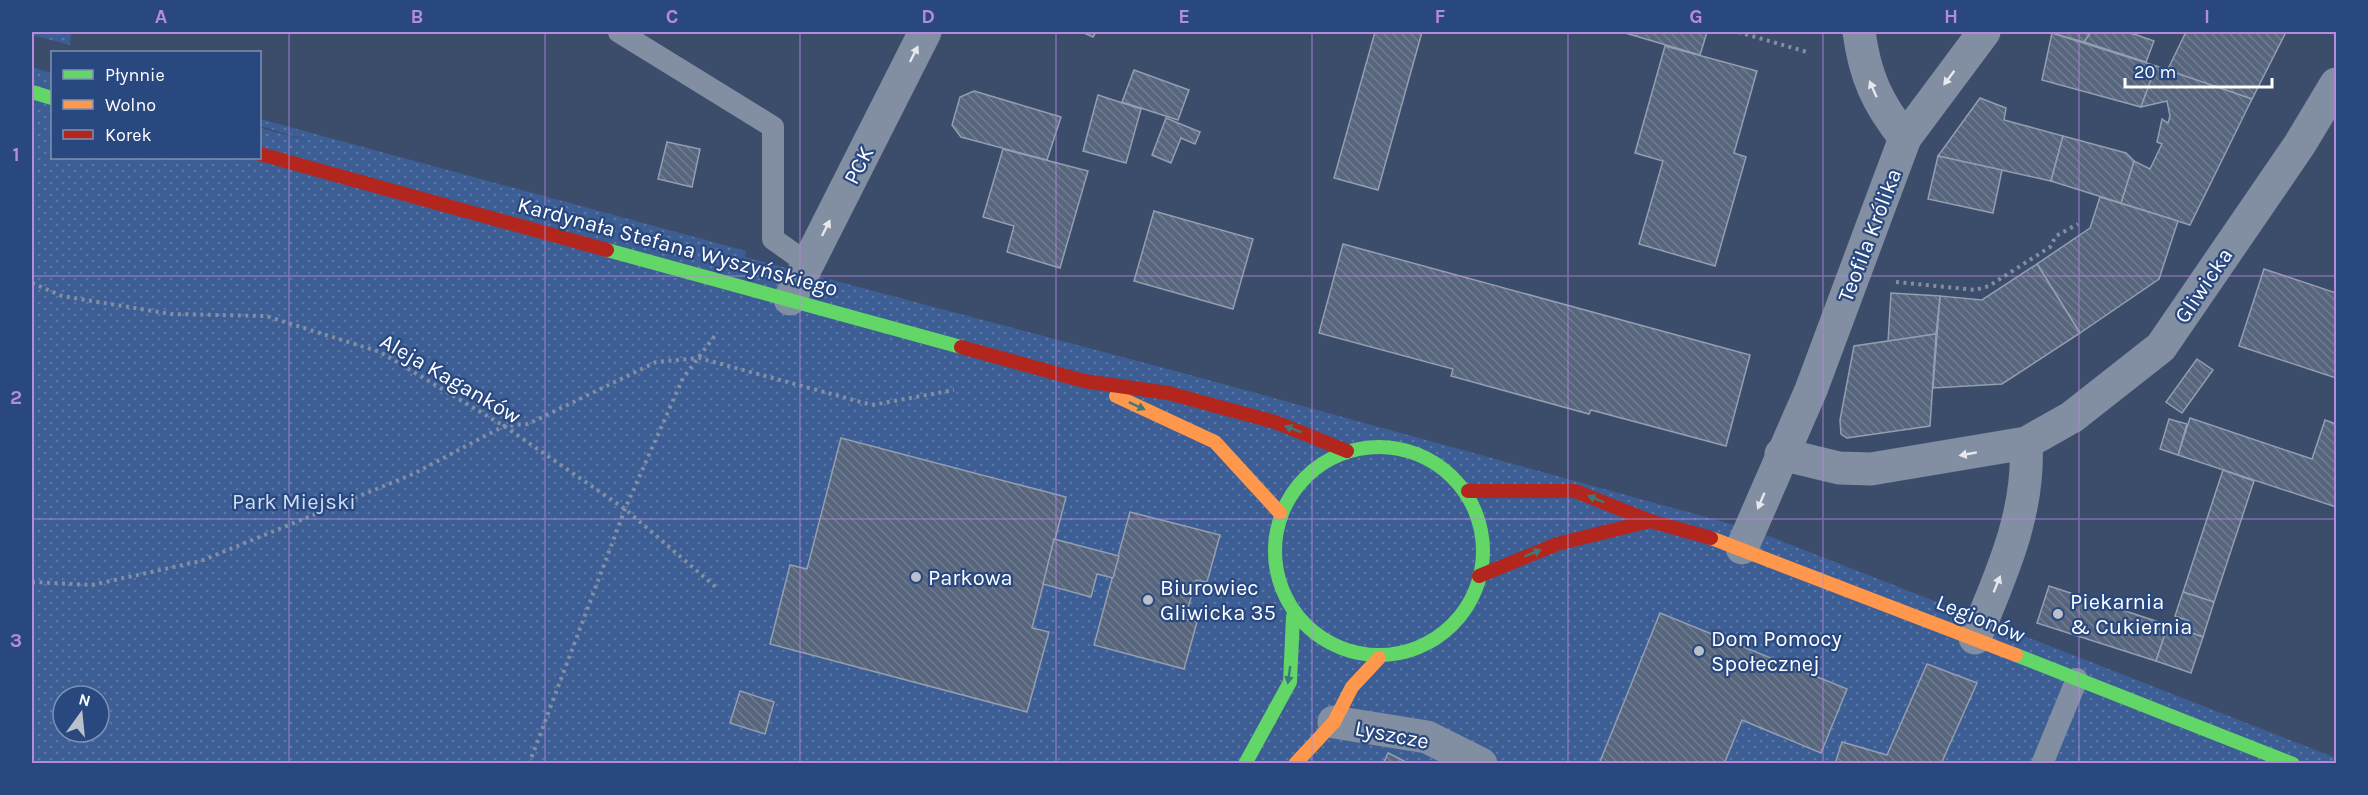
<svg xmlns="http://www.w3.org/2000/svg" width="2368" height="795" viewBox="0 0 2368 795" font-family="Karla,sans-serif">
<defs>
<pattern id="grass-dots" width="8" height="8" patternUnits="userSpaceOnUse" patternTransform="scale(1.5)"><rect width="8" height="8" fill="#3c5e95"/><path d="M2 2h.1M6 6h.1" fill="none" stroke="#5976a5" stroke-width="1.8" stroke-linecap="round"/></pattern>
<pattern id="building-back-hatch" width="6" height="6" patternUnits="userSpaceOnUse" patternTransform="scale(1.5)"><rect width="6" height="6" fill="#57657d"/><path d="M-1 5l2 2M0 0l6 6M5-1l2 2" fill="none" stroke="#707c90"/></pattern>
</defs>
<rect width="100%" height="100%" fill="#3c4d6b"/>
<g fill="url(#grass-dots)" fill-rule="evenodd">
<path d="M32 32H71L70 45 32 35Z"/>
<path d="M32 67 52 73V158H260V128L311 141 260 126V119L746 251 745 257 1179 372 1753 530 2336 758V763H32ZM63 696H99V732H63Z"/>
</g>
<g fill="url(#building-back-hatch)" stroke="#949eb0" stroke-width="1.5">
<path d="M1082 32H1096L1093 37Z"/>
<path d="M1375 32H1422L1378 190 1334 178Z"/>
<path d="M1622 32H1707L1700 55Z"/>
<path d="M2047 32H2091L2084 42Z"/>
<path d="M2091 32H2128L2154 41 2146 62 2084 42Z"/>
<path d="M2186 32H2286L2252 99 2167 71Z"/>
<path d="M2052 33 2156 66 2141 107 2042 80Z"/>
<path d="M1665 46 1757 71 1734 153 1746 157 1715 266 1639 244 1663 161 1635 153Z"/>
<path d="M2156 66 2252 99 2190 225 2121 203 2134 161 2150 169 2162 144 2157 142 2162 119 2168 123 2170 116 2167 101 2141 107Z"/>
<path d="M1134 70 1189 90 1178 120 1122 102Z"/>
<path d="M974 91 1061 117 1047 160 961 137 952 125 960 97Z"/>
<path d="M1098 95 1141 109 1126 163 1083 151Z"/>
<path d="M1980 98 2006 108 2004 120 2063 136 2051 181 1938 156Z"/>
<path d="M1166 118 1200 132 1195 144 1181 138 1171 163 1152 155Z"/>
<path d="M2063 136 2126 153 2134 161 2121 203 2051 181Z"/>
<path d="M667 142 700 149 692 187 658 179Z"/>
<path d="M1003 149 1088 171 1060 268 1007 252 1014 226 983 217Z"/>
<path d="M1938 156 2002 170 1993 213 1928 199Z"/>
<path d="M2100 197 2178 221 2159 279 2080 333 2037 264 2090 228Z"/>
<path d="M1154 211 1253 239 1233 309 1134 281Z"/>
<path d="M1343 244 1750 355 1726 446 1591 410 1589 414 1451 376 1453 369 1319 333Z"/>
<path d="M2037 264 2080 333 2002 384 1933 388 1940 296 1982 300Z"/>
<path d="M2264 269 2336 293V378L2239 346Z"/>
<path d="M1891 293 1940 296 1936 334 1888 342Z"/>
<path d="M1936 334 1930 426 1847 438 1841 434 1840 420 1854 346Z"/>
<path d="M2197 359 2213 370 2182 413 2166 402Z"/>
<path d="M2190 418 2312 459 2325 420 2336 424V507L2178 455Z"/>
<path d="M2169 419 2187 424 2178 455 2160 449Z"/>
<path d="M841 438 1066 497 1032 628 1049 632 1027 712 770 644 790 565 807 569Z"/>
<path d="M2223 470 2254 481 2214 602 2183 592Z"/>
<path d="M1130 512 1220 535 1207 582 1196 580 1185 619 1197 622 1184 669 1094 645Z"/>
<path d="M1054 539 1119 556 1113 578 1097 574 1091 597 1043 584Z"/>
<path d="M2049 586 2168 625 2156 661 2037 623Z"/>
<path d="M2183 592 2214 602 2203 637 2186 631 2189 621 2175 616Z"/>
<path d="M1660 613 1847 689 1821 753 1742 720 1724 764H1599Z"/>
<path d="M2168 625 2203 637 2191 673 2156 661Z"/>
<path d="M1927 664 1977 683 1941 764H1835L1842 742 1887 755Z"/>
<path d="M740 691 774 702 765 734 730 723Z"/>
<path d="M1388 753 1410 764H1383Z"/>
</g>
<g fill="none" stroke-linecap="round" stroke-linejoin="round">
<g stroke="#828ea1" stroke-width="4" stroke-dasharray="3 4.5" stroke-linecap="butt">
<path d="M1738 32 1807 52"/>
<path d="M1896 282 1975 290 1989 286 2050 247 2056 236 2078 224"/>
<path d="M32 283 62 296 171 314 266 316 380 352 504 426 625 509 718 589"/>
<path d="M32 582 92 585 201 561 413 474 504 426 528 424 656 362 699 358 872 405 954 390"/>
<path d="M529 764 625 509 683 378 717 333"/>
</g>
<g stroke="#828ea1" stroke-width="22">
<path d="M619 32 773 127V239L808 264"/>
<path d="M2042 764 2077 679"/>
</g>
<g stroke="#828ea1" stroke-width="33">
<path d="M1859 32C1865 76 1877 103 1905 138"/>
<path d="M790 299 925 32"/>
<path d="M1781 454 1839 468 1871 469 2026 443 2072 417 2161 347 2300 144 2336 84"/>
<path d="M1742 548 1811 390 1905 138 1984 32"/>
<path d="M1975 638C2001 575 2030 513 2026 443"/>
<path d="M1334 722 1427 737 1481 764"/>
</g>
<g stroke="#63d668" stroke-width="14">
<path d="M32 92 52 98"/>
<path d="M607 250 961 347"/>
<circle cx="1379" cy="551" r="104"/>
<path d="M2016 655 2293 764"/>
<path d="M1245 764 1290 682 1293 617"/>
</g>
<g stroke="#ff974d" stroke-width="14">
<path d="M1116 396 1215 442 1280 513"/>
<path d="M1711 538 2016 655"/>
<path d="M1295 764 1334 722 1352 687 1379 658"/>
</g>
<g stroke="#b3261e" stroke-width="14">
<path d="M260 154 607 250"/>
<path d="M961 347 1084 381 1168 393 1275 422 1347 451"/>
<path d="M1468 491H1575L1650 521 1711 538"/>
<path d="M1479 576 1557 544 1650 521"/>
</g>
</g>
<defs><path id="oneway-solid" d="M-6-.8H1V-3.2L6.5 0L1 3.2V.8H-6Z" transform="scale(1.5)"/></defs>
<g fill="#e6e8ec">
<use href="#oneway-solid" transform="translate(914 54) rotate(-63)"/>
<use href="#oneway-solid" transform="translate(1949 78) rotate(127)"/>
<use href="#oneway-solid" transform="translate(1873 89) rotate(-114)"/>
<use href="#oneway-solid" transform="translate(826 228) rotate(-63)"/>
<use href="#oneway-solid" transform="translate(1968 454) rotate(170)"/>
<use href="#oneway-solid" transform="translate(1761 501) rotate(113)"/>
<use href="#oneway-solid" transform="translate(1997 584) rotate(-68)"/>
</g>
<g fill="#3d7a77">
<use href="#oneway-solid" transform="translate(1137 406) rotate(25)"/>
<use href="#oneway-solid" transform="translate(1293 429) rotate(-159)"/>
<use href="#oneway-solid" transform="translate(1596 499) rotate(-158)"/>
<use href="#oneway-solid" transform="translate(1533 553) rotate(-22)"/>
<use href="#oneway-solid" transform="translate(1289 675) rotate(98)"/>
</g>
<path fill="none" stroke="#b68bdc" stroke-width="1.5" stroke-opacity="0.55" d="M289 32V764M545 32V764M800 32V764M1056 32V764M1312 32V764M1568 32V764M1823 32V764M2079 32V764M32 276H2336M32 519H2336"/>
<g fill="#bbc1cb" stroke="#28487f" stroke-width="2">
<circle cx="916" cy="577" r="6"/>
<circle cx="1148" cy="600" r="6"/>
<circle cx="2058" cy="614" r="6"/>
<circle cx="1699" cy="651" r="6"/>
</g>
<g text-anchor="middle" stroke-width="4.5" stroke-linejoin="round" paint-order="stroke">
<g font-size="22" fill="#fff" stroke="#28487f">
<text transform="translate(858 165) rotate(-63)" y="8">PCK</text>
<text transform="translate(1869 235) rotate(-69)" y="8">Teofila Królika</text>
<text transform="translate(678 246) rotate(15)" y="8">Kardynała Stefana Wyszyńskiego</text>
<text transform="translate(2203 285) rotate(-56)" y="8">Gliwicka</text>
<text transform="translate(451 378) rotate(30)" y="8">Aleja Kaganków</text>
<text transform="translate(1981 618) rotate(22)" y="8">Legionów</text>
<text transform="translate(1392 734) rotate(11)" y="8">Lyszcze</text>
</g>
<g font-size="22" fill="#d1dff4" stroke="#28487f">
<text x="294" y="509">Park Miejski</text>
</g>
<g font-size="22" fill="#fff" stroke="#28487f" text-anchor="start">
<text x="928" y="585">Parkowa</text>
<text x="1160" y="595">Biurowiec<tspan x="1160" dy="25">Gliwicka 35</tspan></text>
<text x="2070" y="609">Piekarnia<tspan x="2070" dy="25">&amp; Cukiernia</tspan></text>
<text x="1711" y="646">Dom Pomocy<tspan x="1711" dy="25">Społecznej</tspan></text>
</g>
</g>
<rect width="2368" height="795" fill="none" stroke="#28487f" stroke-width="66"/>
<rect x="51" y="51" width="210" height="108" fill="#28487f" stroke="#7e91b2" stroke-width="1.5"/>
<rect x="63" y="70" width="30" height="9" fill="#63d668" stroke="#7e91b2" stroke-width="1.5"/>
<text x="105" y="81" font-size="18" fill="#ffffff">Płynnie</text>
<rect x="63" y="100" width="30" height="9" fill="#ff974d" stroke="#7e91b2" stroke-width="1.5"/>
<text x="105" y="111" font-size="18" fill="#ffffff">Wolno</text>
<rect x="63" y="130" width="30" height="9" fill="#b3261e" stroke="#7e91b2" stroke-width="1.5"/>
<text x="105" y="141" font-size="18" fill="#ffffff">Korek</text>
<g transform="translate(81 714) rotate(15)"><circle r="28" fill="#28487f" stroke="#7e91b2" stroke-width="1.5"/>
<path d="M0-4.5L10 22L0 15L-10 22Z" fill="#bbc1cb"/>
<text y="-9" font-size="16" font-weight="bold" text-anchor="middle" fill="#ffffff">N</text>
</g>
<path d="M2125 78v9h147v-9" fill="none" stroke="#ffffff" stroke-width="3"/>
<text x="2134" y="78" font-size="18" fill="#ffffff" stroke="#28487f" stroke-width="4.5" paint-order="stroke">20 m</text>
<rect x="33" y="33" width="2302" height="729" fill="none" stroke="#b68bdc" stroke-width="2"/>
<g font-size="20" text-anchor="middle" font-weight="bold" fill="#b68bdc">
<text x="161" y="23">A</text>
<text x="417" y="23">B</text>
<text x="672" y="23">C</text>
<text x="928" y="23">D</text>
<text x="1184" y="23">E</text>
<text x="1440" y="23">F</text>
<text x="1696" y="23">G</text>
<text x="1951" y="23">H</text>
<text x="2207" y="23">I</text>
<text x="16" y="161">1</text>
<text x="16" y="404">2</text>
<text x="16" y="647">3</text>
</g>
</svg>
